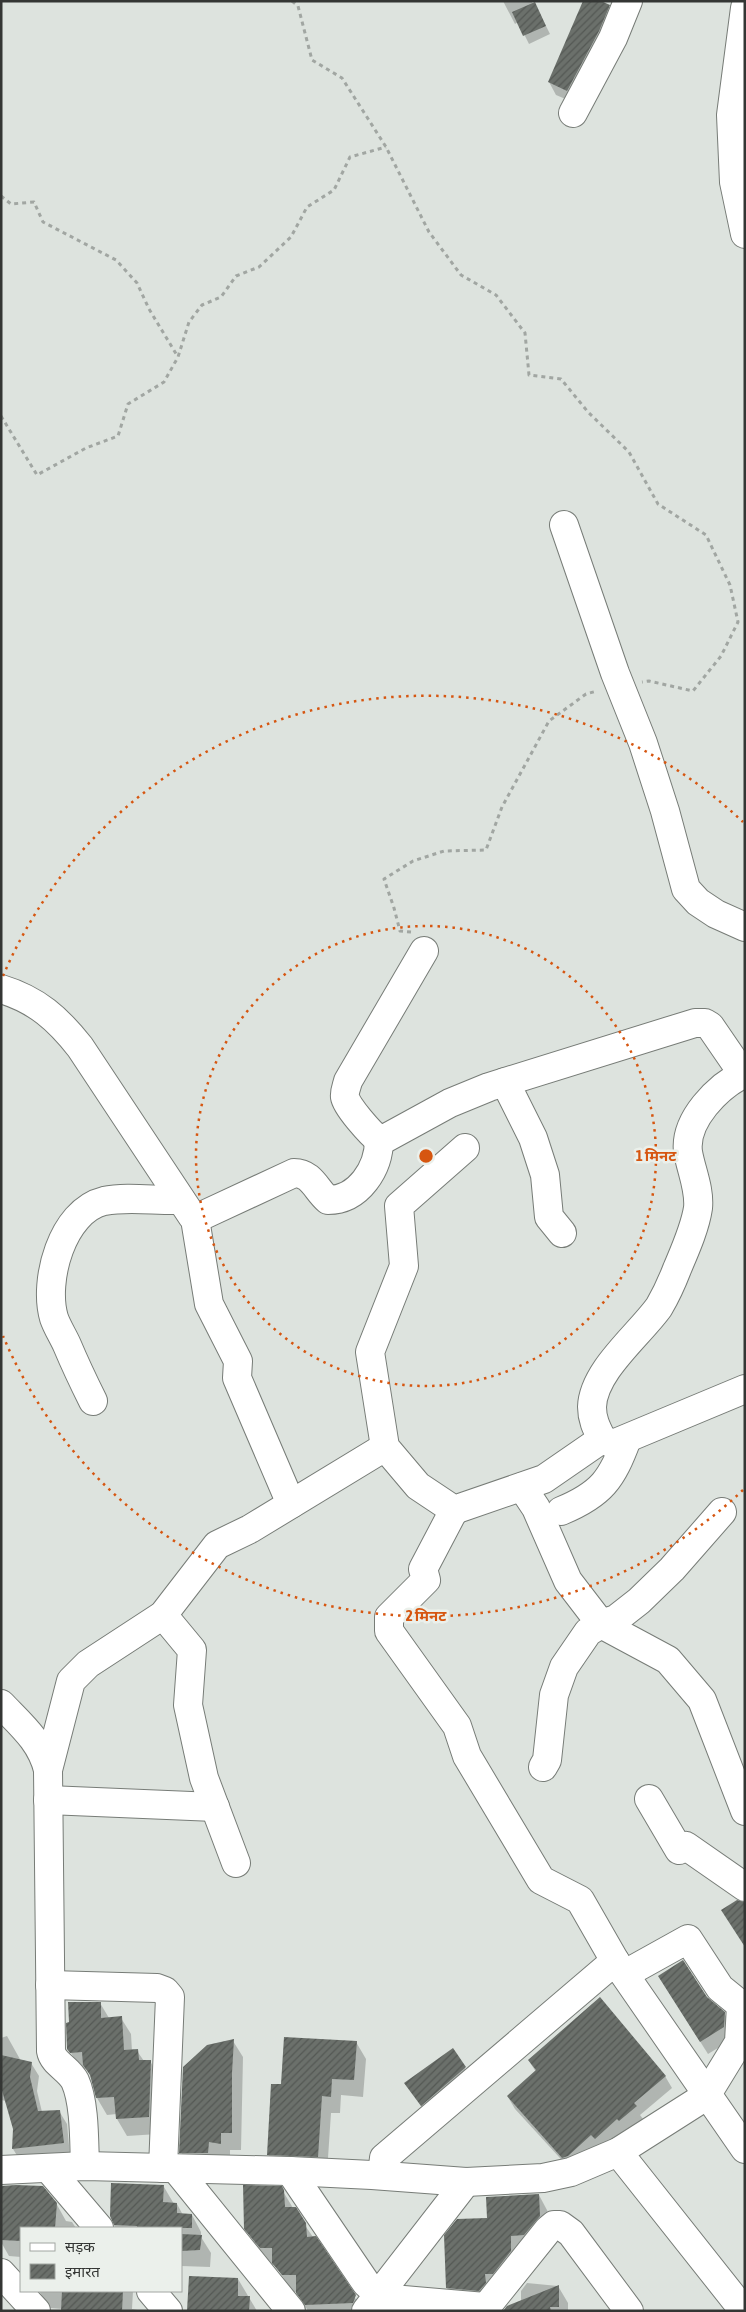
<svg xmlns="http://www.w3.org/2000/svg" width="746" height="2312" viewBox="0 0 746 2312" font-family="'Asap Condensed','Noto Sans Devanagari',sans-serif">
<defs>
<pattern id="building-hatch" width="6" height="6" patternUnits="userSpaceOnUse" patternTransform="scale(1.25)"><rect width="6" height="6" fill="#6b706b"/><path d="M-1 1l2-2M0 6l6-6M5 7l2-2" fill="none" stroke="#545854"/></pattern>
</defs>
<rect width="100%" height="100%" fill="#dde3de"/>
<g fill="#0003">
<path d="M503 1H531L539 12 550 34 529 44 518 22 515 24Z"/>
<path d="M609 6 616 19 575 103 556 95 549 82Z"/>
<path d="M667 1989 706 1998 724 2013 732 2026 731 2040 708 2054Z"/>
<path d="M100 2003 109 2018H121L131 2034 132 2051H137L144 2061H150L160 2078 158 2134 127 2136 117 2119V2114L107 2115 97 2098 92 2078 87 2069H81L68 2048Z"/>
<path d="M7 2036 21 2061 31 2063 39 2076 37 2091 42 2112 59 2111 67 2124 70 2156 21 2162 13 2149 14 2129 6 2101 1 2100V2038Z"/>
<path d="M233 2041 243 2057 241 2150H230V2160L190 2169 181 2152Z"/>
<path d="M356 2042 366 2059 363 2097 341 2095 340 2113H331L327 2173 278 2171 268 2154 282 2086Z"/>
<path d="M453 2050 473 2081 429 2118 406 2083Z"/>
<path d="M529 2061 665 2076 672 2088 640 2115 643 2119 627 2132 625 2130 602 2150 570 2169 515 2109 508 2097 536 2072Z"/>
<path d="M164 2187 174 2204H177L183 2215H192L201 2232V2237L211 2253 210 2267 181 2266V2228H115L111 2216Z"/>
<path d="M281 2188 293 2208 364 2311H308L297 2292H293L275 2265H271L256 2246 246 2228Z"/>
<path d="M539 2195 548 2212 549 2234 502 2290 457 2305 447 2288 488 2219Z"/>
<path d="M56 2203 66 2221 72 2222 76 2228H21V2257L9 2256 1 2242V2206Z"/>
<path d="M238 2279 257 2311H188Z"/>
<path d="M527 2283 558 2286 568 2303V2311H504L521 2302V2291Z"/>
<path d="M39 2291H133L132 2309 143 2311H62L63 2309 50 2308Z"/>
</g>
<g fill="url(#building-hatch)">
<path d="M583 1H601L610 5 599 31 567 91 548 82Z"/>
<path d="M535 2 546 26 523 36 512 12Z"/>
<path d="M737 1900 745 1902V1947L721 1910Z"/>
<path d="M683 1960 707 1997 725 2012 724 2027 700 2042 658 1976Z"/>
<path d="M600 1997 666 2076 634 2103 637 2106 619 2121 617 2119 595 2139 591 2135 568 2156 562 2158 507 2096 536 2070 528 2060Z"/>
<path d="M68 2002H101V2018L122 2016 124 2050 138 2049 139 2060H151L149 2117 116 2119 114 2097 96 2098 90 2075 83 2065 82 2052 70 2053 67 2049 66 2023 69 2022Z"/>
<path d="M284 2037 357 2041 354 2080 332 2079 331 2097 322 2096 318 2157 267 2155 271 2084H281Z"/>
<path d="M234 2039 232 2073V2133H221V2144L209 2142 208 2153H179L183 2067 207 2045Z"/>
<path d="M453 2048 466 2067 421 2106 404 2083Z"/>
<path d="M1 2055 32 2062 30 2077 38 2111 60 2110 64 2143 12 2149 13 2129 1 2087Z"/>
<path d="M111 2183 164 2185 163 2202 177 2203V2213L192 2214V2228H137V2226L114 2225 110 2216Z"/>
<path d="M16 2185 43 2186 57 2203 55 2228H21V2241L1 2240V2186Z"/>
<path d="M243 2185 282 2186 284 2190 285 2207H296L306 2223 307 2237 316 2236 356 2295 353 2303 305 2305 296 2293V2275H282L272 2263V2248H260L244 2229Z"/>
<path d="M539 2194 540 2216 524 2235 511 2236V2251L493 2274H485L486 2283 479 2291 446 2288 444 2235 457 2219 487 2218 486 2197Z"/>
<path d="M181 2234 202 2235 200 2250 181 2251Z"/>
<path d="M189 2276 238 2278V2296H250L249 2311H187Z"/>
<path d="M559 2285V2307H550L551 2311H503L507 2306Z"/>
<path d="M62 2291H123L122 2311H61Z"/>
</g>
<g fill="none" stroke-linecap="round" stroke-linejoin="round">
<defs>
<g id="minor">
<path d="M745 8 731 115 734 182 745 234"/>
<path d="M573 113 613 38 628 1"/>
<path d="M564 525 615 673 643 743 665 811 686 889 698 902 716 914 745 927"/>
<path d="M424 951 348 1081C347 1086 344 1092 345 1097 346 1106 371 1134 379 1140L386 1138 450 1103 489 1087 695 1023H705L710 1026 743 1074"/>
<path d="M1 989C37 1000 58 1019 80 1047L192 1216 195 1219 209 1304 238 1361 237 1378 291 1504"/>
<path d="M745 1073C718 1086 684 1120 688 1152 691 1170 700 1189 698 1208 695 1228 685 1250 677 1269 672 1282 666 1295 659 1307 639 1335 593 1371 592 1407 592 1420 597 1429 602 1439L613 1444 745 1389"/>
<path d="M505 1082 533 1138 545 1175 549 1217 562 1233"/>
<path d="M465 1148 399 1206 404 1266 370 1352 385 1447 418 1486 454 1510 544 1479 602 1439"/>
<path d="M195 1219 294 1173C312 1173 316 1190 328 1200 359 1200 379 1168 379 1140"/>
<path d="M93 1401C84 1383 75 1364 67 1345 63 1336 57 1327 54 1318 43 1281 62 1211 104 1201 128 1196 156 1201 181 1200"/>
<path d="M522 1487 536 1508 568 1581 601 1624 668 1660 702 1700 745 1811"/>
<path d="M454 1510 423 1569 426 1580 389 1617V1631L457 1726 467 1756 541 1880 580 1900 615 1961"/>
<path d="M561 1511C602 1494 612 1479 627 1439"/>
<path d="M163 1615 192 1650 188 1705 204 1778 236 1863"/>
<path d="M1 1704C21 1725 41 1741 48 1770L51 2051C53 2063 69 2069 75 2081 85 2103 84 2142 85 2166"/>
<path d="M543 1767 547 1760 554 1695 564 1667 588 1632 601 1624 616 1619 639 1601 672 1569 722 1512"/>
<path d="M48 1770 71 1681 88 1664 163 1615 217 1545 250 1529 385 1447"/>
<path d="M649 1799 679 1850 686 1846 745 1887"/>
<path d="M48 1800 215 1807"/>
<path d="M625 1974 688 1939 720 1988 741 2005"/>
<path d="M50 1985 157 1988 165 1991 170 1997 163 2168"/>
<path d="M618 2152 744 2311"/>
<path d="M48 2168 99 2228"/>
<path d="M176 2169 291 2311"/>
<path d="M1 2170 85 2166 290 2171 372 2175 466 2182 543 2178 571 2172 618 2152 706 2096 739 2042 741 2005 745 2003"/>
<path d="M290 2171 366 2283 379 2295 392 2299 485 2307"/>
<path d="M382 2175 384 2158 615 1961 745 2149"/>
<path d="M1 2273 36 2311"/>
<path d="M151 2291 168 2311"/>
<path d="M366 2311 466 2182"/>
<path d="M483 2311 548 2230 554 2225H560L571 2233 629 2311"/>
</g>
</defs>
<use href="#minor" stroke="#777c77" stroke-width="30"/>
<g stroke="#a1a6a2" stroke-width="3" stroke-dasharray="4 4" stroke-linecap="butt">
<path d="M292 1 298 6 312 60 342 78 386 147 429 232 461 275 496 295 525 333 529 375 561 379 588 412 629 452 658 504 706 535 730 585 738 622 721 656 693 691 649 681 642 682"/>
<path d="M1 196 11 204 34 202 43 222 116 260 137 283 149 309 178 357"/>
<path d="M1 416 37 475 86 448 118 436 128 404 164 382 178 357 189 322 202 305 221 297 236 276 259 267 291 237 307 207 334 190 350 157 386 147"/>
<path d="M411 932 400 931 394 908 384 879 413 861 444 851 486 850 502 807 549 721 586 694 597 691"/>
</g>
<use href="#minor" stroke="#fff" stroke-width="28"/>
</g>
<g fill="none" stroke="#d65610" stroke-width="2.5" stroke-dasharray="2.5 5">
<circle cx="426" cy="1156" r="230"/>
<path d="M743 1490A460 460 0 0 1 3 1336M3 976A460 460 0 0 1 743 822"/>
</g>
<circle cx="426" cy="1156" r="8" fill="#d65610" stroke="#ebf0eb" stroke-width="2.5"/>
<g font-size="15" text-anchor="middle" font-weight="bold" fill="#d65610" stroke="#ebf0eb" stroke-width="5" stroke-linejoin="round" paint-order="stroke">
<text x="656" y="1161">1 मिनट</text>
<text x="426" y="1621">2 मिनट</text>
</g>
<rect width="746" height="2312" fill="none" stroke="#343634" stroke-width="5"/>
<rect x="20" y="2227" width="162" height="65" fill="#ebf0eb" stroke="#a2a6a2"/>
<rect x="30" y="2243" width="25" height="8" fill="#ffffff" stroke="#a2a6a2"/>
<text x="65" y="2252" font-size="15" fill="#343634">सड़क</text>
<rect x="30" y="2264" width="25" height="15" fill="url(#building-hatch)" stroke="#a2a6a2"/>
<text x="65" y="2277" font-size="15" fill="#343634">इमारत</text>
</svg>
